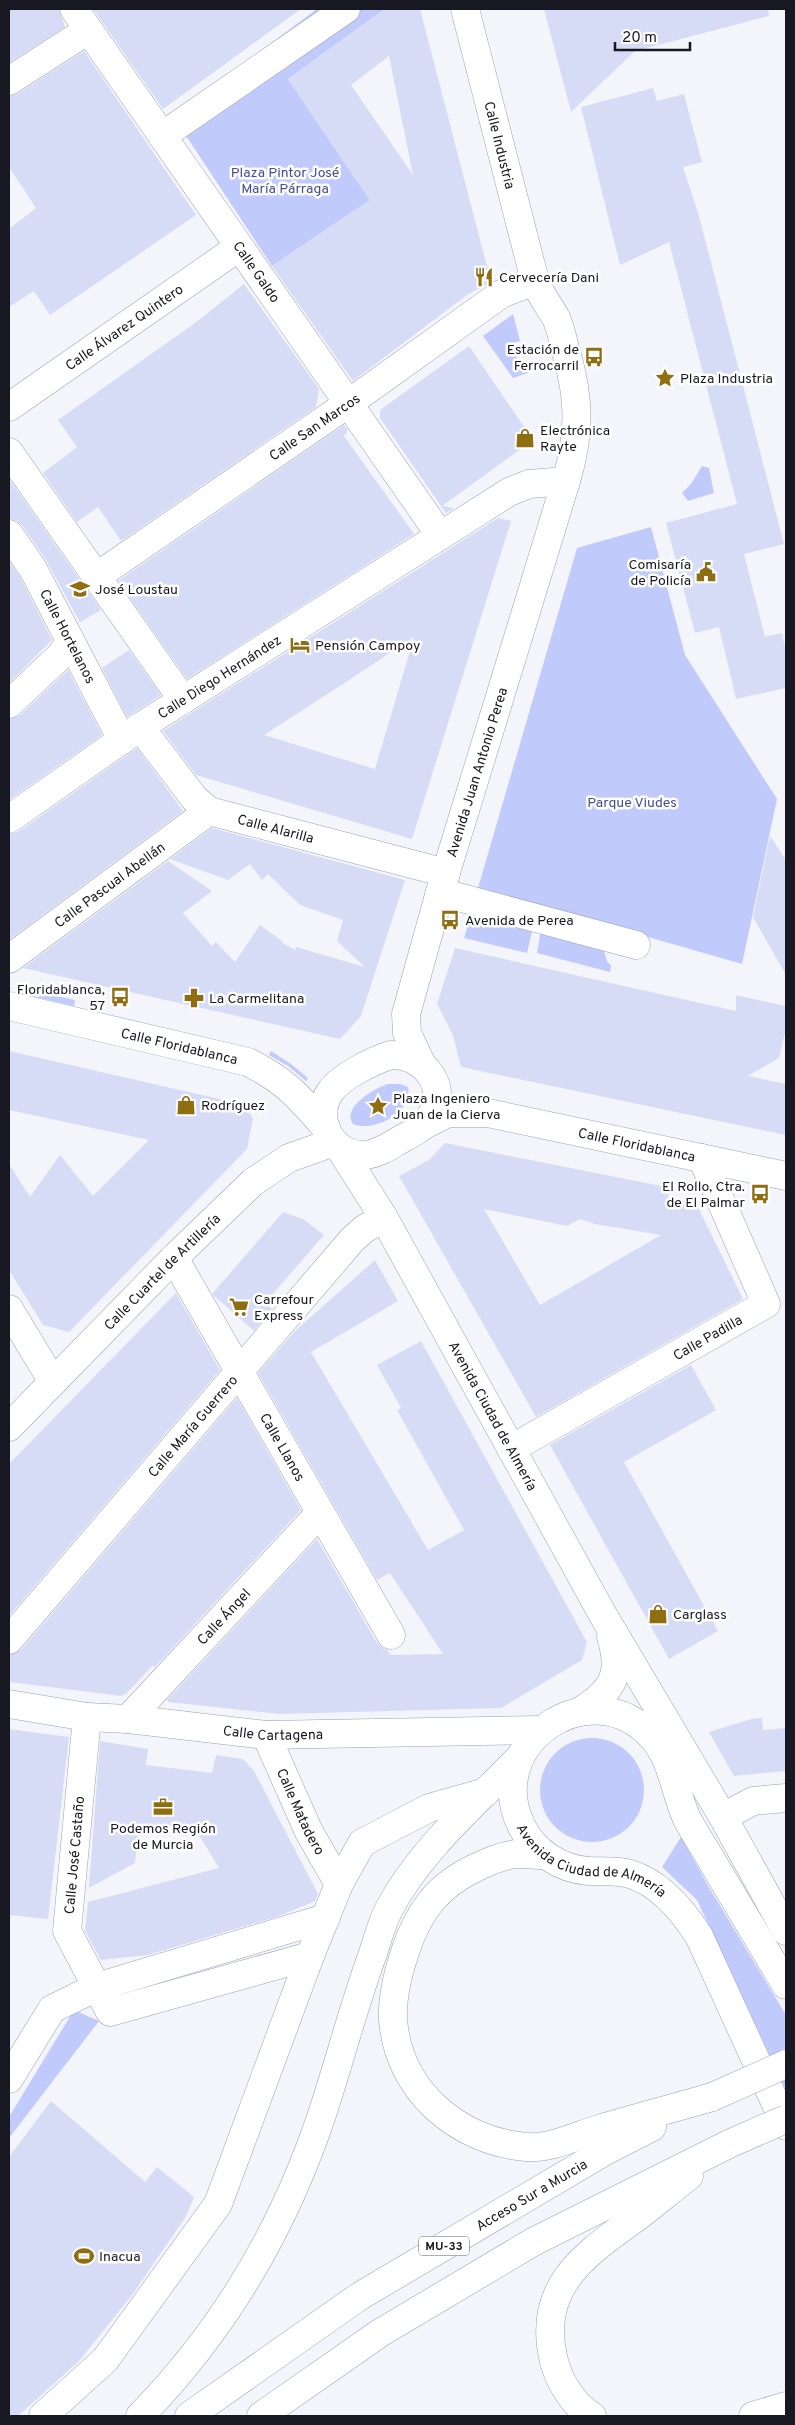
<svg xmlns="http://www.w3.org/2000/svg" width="795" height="2425" viewBox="0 0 795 2425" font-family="Overpass,sans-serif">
<rect width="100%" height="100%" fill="#f4f5fb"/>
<g fill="#c0cbfb">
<path d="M317 9H385L288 79 370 200 272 266 173 116Z"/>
<path d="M513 314 520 341 513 343 518 363 525 361 528 373 513 378 483 336Z"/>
<path d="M702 466 709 468 714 493 688 501 682 493 691 484Z"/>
<path d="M651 527 685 655 777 799 742 964 478 888 577 548Z"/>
<path d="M473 910 533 927 527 953 464 938Z"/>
<path d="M541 929 603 947 607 961 611 966 610 972 537 953Z"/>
<path d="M20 988 75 1000 74 1006 18 993Z"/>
<path d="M271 1051 291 1064 308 1078 306 1081 288 1066 269 1055Z"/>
<path d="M388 1084H400L408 1087C414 1112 373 1133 353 1124 341 1107 375 1088 388 1084Z"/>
<circle cx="592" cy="1790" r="52"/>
<path d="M681 1837 710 1889 786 2015V2090L697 1900 662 1867Z"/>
<path d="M74 2010 99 2021 9 2138V2117Z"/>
</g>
<g fill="#d7dcf6" fill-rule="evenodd">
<path d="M9 9H59L65 27 9 63Z"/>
<path d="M93 9H301L163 109Z"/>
<path d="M385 9H420L491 282 467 295 353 381 272 266 370 200 288 79ZM389 56 413 175 351 85Z"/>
<path d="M544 9H768L769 16 635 51 571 112Z"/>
<path d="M84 51 196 215 50 315 34 291 9 307V229L36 208 9 167V96L17 94Z"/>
<path d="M653 88 657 101 684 94 702 162 683 167 699 216 784 544 744 554 765 637 782 633 786 652V688L736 699 719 627 695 633 666 523 737 504 669 242 620 265 581 107Z"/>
<path d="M244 284 319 389 316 407 121 541 98 507 77 522 43 473 77 447 58 420 195 323Z"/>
<path d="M469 346 533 440 442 506 454 508 446 513 380 418V410Z"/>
<path d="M344 425 348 430 344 436 414 534 187 679 118 581Z"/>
<path d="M9 479 101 610 80 622 83 628 46 560 22 525 16 520 9 519Z"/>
<path d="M498 518 511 521 412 839 196 775 163 731ZM414 637 375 769 264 735 343 684Z"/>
<path d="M9 561 20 577 52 640 9 683Z"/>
<path d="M129 650 161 695 127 717 102 668Z"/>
<path d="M68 670 102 735 9 800V719L20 715Z"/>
<path d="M137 748 183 811 9 940V834L18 832Z"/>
<path d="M212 828 405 880 361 1016 340 1039 23 968 168 861 212 891 183 913 212 946 216 942 235 962 260 925 282 941 281 942 295 950 296 947 365 967 337 941 343 920 300 905 268 874 262 880 250 864 228 880 170 859Z"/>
<path d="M770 836 786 860V975L753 917Z"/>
<path d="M455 948 736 1011V995L786 1006V1029L779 1058 748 1076 786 1084V1135L461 1067 453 1035 437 1004Z"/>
<path d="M9 1051 246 1105 253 1119 247 1149 69 1332 43 1325 9 1270V1164L30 1197 60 1155 93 1196 149 1140 9 1110Z"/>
<path d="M445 1143 671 1188 668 1197 696 1203 743 1299 536 1417 399 1176 429 1160ZM484 1209 567 1226 580 1219 595 1224 661 1235 540 1305Z"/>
<path d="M283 1212 303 1219 324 1235 265 1303 272 1309 254 1331 212 1294Z"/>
<path d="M375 1260 398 1301 311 1352 428 1550 464 1530 397 1410 401 1408 377 1365 421 1341 587 1642 582 1660 501 1708 280 1714 168 1702 167 1700 317 1539 377 1643 383 1648 387 1650 391 1655 443 1654 390 1573 377 1580 258 1373 296 1330Z"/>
<path d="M176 1293 220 1370 9 1616V1464Z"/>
<path d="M691 1365 716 1410 624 1462 718 1631 669 1659 550 1445Z"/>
<path d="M237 1398 301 1510 154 1668 153 1665 126 1694 120 1696 105 1694 9 1682V1655L21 1650Z"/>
<path d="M762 1718 763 1730 786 1728V1771L734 1776 709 1732 751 1719Z"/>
<path d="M9 1729 69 1737 48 1919 9 1915Z"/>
<path d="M100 1741 148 1749 146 1765 212 1773 216 1755 243 1759 254 1771 318 1894 315 1901 279 1916 148 1955 101 1960 85 1931 88 1902 219 1868 196 1830 185 1836 180 1828 139 1824 135 1863 89 1888Z"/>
<path d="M51 2101 145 2182 157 2167 194 2197 185 2218 132 2295 79 2361 18 2416H9V2157Z"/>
</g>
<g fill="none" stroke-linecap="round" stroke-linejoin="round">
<defs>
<g id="street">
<path id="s1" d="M74 9 440 535"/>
<path d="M9 81 88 30"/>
<path d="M162 136 346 9"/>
<path id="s2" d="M9 407 239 247"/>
<path d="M9 452 183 700"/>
<path id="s3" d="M9 534 33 569 122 740"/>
<path id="s4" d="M96 577 349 403 501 294 535 281"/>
<path d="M9 704 60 656 70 642"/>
<path id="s5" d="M140 727 194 798 209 811 446 873"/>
<path id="s6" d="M9 819 140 727 509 492 529 484 566 481"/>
<path d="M440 892 636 945"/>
<path id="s7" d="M9 959 209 811"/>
<path id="s8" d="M174 1258 391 1635"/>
<path d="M9 1309 53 1382"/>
<path id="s9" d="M9 1427 174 1258 253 1182 289 1158 334 1142"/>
<path id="s10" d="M511 1449 766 1304 702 1158"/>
<path id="s11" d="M9 1640 352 1240 364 1229 384 1218"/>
<path id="s12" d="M9 1704 87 1717 128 1719 266 1735 541 1730"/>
<path d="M87 1717 67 1931 110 2012 310 1956"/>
<path id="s13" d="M128 1719 319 1514"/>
<path id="s14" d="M266 1735 309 1832 339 1884"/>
<path d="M723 1817 753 1801 786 1798"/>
<path d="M9 2079 52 2009 97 1987 326 1918"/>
<path d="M43 2416 105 2360 218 2204 310 1956 339 1884 362 1843 429 1808 486 1792"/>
</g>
<g id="secondary">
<path id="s15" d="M9 1006 248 1062C286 1081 299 1097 326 1128"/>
<path d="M391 1055C425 1054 451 1089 429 1119 422 1129 409 1135 398 1141 388 1147 379 1153 367 1155 334 1158 311 1120 330 1092 340 1077 374 1060 391 1055Z"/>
<path id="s16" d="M421 1063 407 1033 406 1014 440 892 566 481C580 434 580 399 566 352 563 341 561 329 556 318 549 305 540 295 535 281L465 9"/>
<path id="s17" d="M424 1125 448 1113H488L786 1176"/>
<path id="s18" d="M339 1147 384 1218 603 1615 723 1817 786 1931"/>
<path d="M579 1712C612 1692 623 1675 611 1637"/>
</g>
<g id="primary">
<path id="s19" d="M786 1985 688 1821C675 1795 673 1760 653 1738 592 1668 480 1744 522 1827 534 1852 561 1869 588 1871 602 1872 616 1870 630 1874 660 1883 683 1911 699 1936L786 2126"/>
</g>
<g id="highway">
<path d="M545 1855C535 1855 525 1854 515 1854 502 1856 487 1862 475 1868 437 1886 418 1912 405 1952 398 1973 392 1997 393 2019 398 2090 457 2141 526 2147 550 2149 576 2136 599 2129 636 2118 674 2108 712 2097"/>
<path d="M140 2416C231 2323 294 2210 331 2086 345 2041 357 1997 373 1953 378 1938 382 1922 389 1909 420 1850 475 1804 521 1756"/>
<path id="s20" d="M189 2416 360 2296 607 2150 652 2127"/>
<path d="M261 2416 380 2333 533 2242 731 2143"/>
<path d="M592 2416C574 2406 559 2381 554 2361 535 2284 588 2253 641 2214 658 2201 673 2188 689 2176"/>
<path d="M753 2416 786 2406"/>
</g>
</defs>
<use href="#street" stroke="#9a9fb7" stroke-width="29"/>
<use href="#secondary" stroke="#9a9fb7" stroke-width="29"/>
<use href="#primary" stroke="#9a9fb7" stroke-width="29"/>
<use href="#highway" stroke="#9a9fb7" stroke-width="29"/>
<use href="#street" stroke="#fff" stroke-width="28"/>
<use href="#secondary" stroke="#fff" stroke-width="28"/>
<use href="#primary" stroke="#fff" stroke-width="28"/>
<use href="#highway" stroke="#fff" stroke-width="28"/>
<defs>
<g id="highway-bridge">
<path d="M712 2097 786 2064"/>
<path d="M731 2143 786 2119"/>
</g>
</defs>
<use href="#highway-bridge" stroke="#9a9fb7" stroke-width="29" stroke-linecap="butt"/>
<use href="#highway-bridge" stroke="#fff" stroke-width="28"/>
</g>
<defs>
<symbol id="restaurant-bare" viewBox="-9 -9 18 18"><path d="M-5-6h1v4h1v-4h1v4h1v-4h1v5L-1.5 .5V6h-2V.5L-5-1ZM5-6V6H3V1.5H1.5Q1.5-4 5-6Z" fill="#8f6d11" stroke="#fff" stroke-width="2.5" paint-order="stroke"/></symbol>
<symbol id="bus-bare" viewBox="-9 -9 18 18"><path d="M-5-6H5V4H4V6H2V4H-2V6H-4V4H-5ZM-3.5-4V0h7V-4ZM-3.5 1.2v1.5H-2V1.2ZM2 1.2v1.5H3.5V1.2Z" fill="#8f6d11" stroke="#fff" stroke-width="2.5" paint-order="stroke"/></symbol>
<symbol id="sight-bare" viewBox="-9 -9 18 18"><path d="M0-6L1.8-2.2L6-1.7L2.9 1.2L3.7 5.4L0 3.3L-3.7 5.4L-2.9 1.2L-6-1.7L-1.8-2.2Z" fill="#8f6d11" stroke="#fff" stroke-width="2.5" paint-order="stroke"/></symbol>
<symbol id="shop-bare" viewBox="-9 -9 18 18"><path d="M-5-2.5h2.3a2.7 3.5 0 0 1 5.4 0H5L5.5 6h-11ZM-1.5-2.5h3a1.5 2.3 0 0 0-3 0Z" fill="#8f6d11" stroke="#fff" stroke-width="2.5" paint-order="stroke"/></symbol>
<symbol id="civic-bare" viewBox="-9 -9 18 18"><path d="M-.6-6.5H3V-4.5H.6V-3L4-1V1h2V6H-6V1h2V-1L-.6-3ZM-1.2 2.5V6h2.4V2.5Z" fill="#8f6d11" stroke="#fff" stroke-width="2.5" paint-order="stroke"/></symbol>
<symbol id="school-bare" viewBox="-9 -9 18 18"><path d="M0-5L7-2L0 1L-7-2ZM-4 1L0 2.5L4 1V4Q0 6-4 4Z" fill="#8f6d11" stroke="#fff" stroke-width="2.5" paint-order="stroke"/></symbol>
<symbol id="hotel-bare" viewBox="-9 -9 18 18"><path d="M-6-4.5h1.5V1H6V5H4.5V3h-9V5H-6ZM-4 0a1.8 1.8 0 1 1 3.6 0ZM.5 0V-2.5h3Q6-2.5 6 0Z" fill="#8f6d11" stroke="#fff" stroke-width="2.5" paint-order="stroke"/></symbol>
<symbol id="pharmacy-bare" viewBox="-9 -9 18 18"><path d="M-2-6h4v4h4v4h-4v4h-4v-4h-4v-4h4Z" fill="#8f6d11" stroke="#fff" stroke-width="2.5" paint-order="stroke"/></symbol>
<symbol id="supermarket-bare" viewBox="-9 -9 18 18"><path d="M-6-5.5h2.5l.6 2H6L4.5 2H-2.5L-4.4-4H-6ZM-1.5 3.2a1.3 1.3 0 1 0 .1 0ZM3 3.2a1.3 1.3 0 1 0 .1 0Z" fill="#8f6d11" stroke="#fff" stroke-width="2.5" paint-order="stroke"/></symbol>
<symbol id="office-bare" viewBox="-9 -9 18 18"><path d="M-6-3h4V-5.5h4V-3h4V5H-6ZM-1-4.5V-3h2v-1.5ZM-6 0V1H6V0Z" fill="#8f6d11" stroke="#fff" stroke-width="2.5" paint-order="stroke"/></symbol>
<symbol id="stadium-bare" viewBox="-9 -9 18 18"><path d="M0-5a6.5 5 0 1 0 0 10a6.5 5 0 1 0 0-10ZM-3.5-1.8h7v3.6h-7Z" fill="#8f6d11" stroke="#fff" stroke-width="2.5" paint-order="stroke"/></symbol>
</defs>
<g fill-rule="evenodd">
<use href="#restaurant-bare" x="470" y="263" width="28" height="28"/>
<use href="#bus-bare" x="580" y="343" width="28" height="28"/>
<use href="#sight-bare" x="651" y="364" width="28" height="28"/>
<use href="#shop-bare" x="511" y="424" width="28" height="28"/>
<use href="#civic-bare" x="692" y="558" width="28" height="28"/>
<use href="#school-bare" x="66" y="575" width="28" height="28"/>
<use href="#hotel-bare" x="286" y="631" width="28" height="28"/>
<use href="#bus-bare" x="436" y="906" width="28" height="28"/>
<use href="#bus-bare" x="106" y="983" width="28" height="28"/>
<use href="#pharmacy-bare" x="180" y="984" width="28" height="28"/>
<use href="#shop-bare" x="172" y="1091" width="28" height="28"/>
<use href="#sight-bare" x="364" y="1092" width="28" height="28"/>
<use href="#bus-bare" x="746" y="1180" width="28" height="28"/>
<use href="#supermarket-bare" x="225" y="1293" width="28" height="28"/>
<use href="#shop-bare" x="644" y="1600" width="28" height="28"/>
<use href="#office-bare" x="149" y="1793" width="28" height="28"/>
<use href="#stadium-bare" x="70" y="2242" width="28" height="28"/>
</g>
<g text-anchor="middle" stroke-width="5" stroke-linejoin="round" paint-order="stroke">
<rect fill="#fff" stroke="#5d5d64" stroke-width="1" x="419" y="2236.5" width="50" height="19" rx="4"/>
<g font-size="12" font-weight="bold" fill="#171821">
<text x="444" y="2250">MU-33</text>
</g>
<g font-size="14" fill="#171821" stroke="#fff">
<text transform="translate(500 145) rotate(76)" y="5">Calle Industria</text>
<text dy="5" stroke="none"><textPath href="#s1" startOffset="320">Calle Galdo</textPath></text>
<text dy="5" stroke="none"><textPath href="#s2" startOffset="140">Calle Álvarez Quintero</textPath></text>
<text dy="5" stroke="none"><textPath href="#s4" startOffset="265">Calle San Marcos</textPath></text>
<text dy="5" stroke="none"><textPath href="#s3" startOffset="118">Calle Hortelanos</textPath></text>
<text dy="5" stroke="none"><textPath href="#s6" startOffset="254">Calle Diego Hernández</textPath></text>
<text dy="5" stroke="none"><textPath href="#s16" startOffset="304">Avenida Juan Antonio Perea</textPath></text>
<text dy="5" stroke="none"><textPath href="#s5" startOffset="178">Calle Alarilla</textPath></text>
<text dy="5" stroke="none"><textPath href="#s7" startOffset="125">Calle Pascual Abellán</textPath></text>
<text dy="5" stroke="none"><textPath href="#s15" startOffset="175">Calle Floridablanca</textPath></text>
<text dy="5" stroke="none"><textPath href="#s17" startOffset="219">Calle Floridablanca</textPath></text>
<text dy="5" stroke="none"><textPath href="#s9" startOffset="218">Calle Cuartel de Artillería</textPath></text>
<text dy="5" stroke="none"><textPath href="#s10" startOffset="226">Calle Padilla</textPath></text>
<text dy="5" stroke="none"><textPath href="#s18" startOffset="310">Avenida Ciudad de Almería</textPath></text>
<text dy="5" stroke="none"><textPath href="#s11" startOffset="282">Calle María Guerrero</textPath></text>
<text dy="5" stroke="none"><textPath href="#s8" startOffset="218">Calle Llanos</textPath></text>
<text dy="5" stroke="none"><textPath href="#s13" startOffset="140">Calle Ángel</textPath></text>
<text dy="5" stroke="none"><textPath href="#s12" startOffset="266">Calle Cartagena</textPath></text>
<text dy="5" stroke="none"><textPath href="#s14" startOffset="84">Calle Matadero</textPath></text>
<text transform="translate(74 1855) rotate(-85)" y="5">Calle José Castaño</text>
<text dy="5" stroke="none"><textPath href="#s19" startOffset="594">Avenida Ciudad de Almería</textPath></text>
<text dy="5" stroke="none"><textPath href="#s20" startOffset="408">Acceso Sur a Murcia</textPath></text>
</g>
<g font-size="14" fill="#444d93" stroke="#fff">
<text x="285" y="177">Plaza Pintor José<tspan x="285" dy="16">María Párraga</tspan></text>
<text x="632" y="807">Parque Viudes</text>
</g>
<g font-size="14" fill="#171821" stroke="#fff" text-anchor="start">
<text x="499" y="282">Cervecería Dani</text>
<text x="579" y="354" text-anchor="end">Estación de<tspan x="579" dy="16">Ferrocarril</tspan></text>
<text x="680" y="383">Plaza Industria</text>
<text x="540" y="435">Electrónica<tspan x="540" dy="16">Rayte</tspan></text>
<text x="691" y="569" text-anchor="end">Comisaría<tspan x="691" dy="16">de Policía</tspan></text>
<text x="95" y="594">José Loustau</text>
<text x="315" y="650">Pensión Campoy</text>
<text x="465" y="925">Avenida de Perea</text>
<text x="105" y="994" text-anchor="end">Floridablanca,<tspan x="105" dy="16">57</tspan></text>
<text x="209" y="1003">La Carmelitana</text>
<text x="393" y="1103">Plaza Ingeniero<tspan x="393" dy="16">Juan de la Cierva</tspan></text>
<text x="201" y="1110">Rodríguez</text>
<text x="745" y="1191" text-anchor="end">El Rollo, Ctra.<tspan x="745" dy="16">de El Palmar</tspan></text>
<text x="254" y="1304">Carrefour<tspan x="254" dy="16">Express</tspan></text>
<text x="673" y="1619">Carglass</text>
<text x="163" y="1833" text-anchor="middle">Podemos Región<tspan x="163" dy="16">de Murcia</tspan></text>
<text x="99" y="2261">Inacua</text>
</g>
</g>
<rect width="795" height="2425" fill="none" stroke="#171821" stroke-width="20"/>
<path d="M615 42v8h75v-8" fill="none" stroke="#171821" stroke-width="2.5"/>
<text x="622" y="42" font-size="15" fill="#171821" stroke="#ffffff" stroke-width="4" paint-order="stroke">20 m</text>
</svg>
